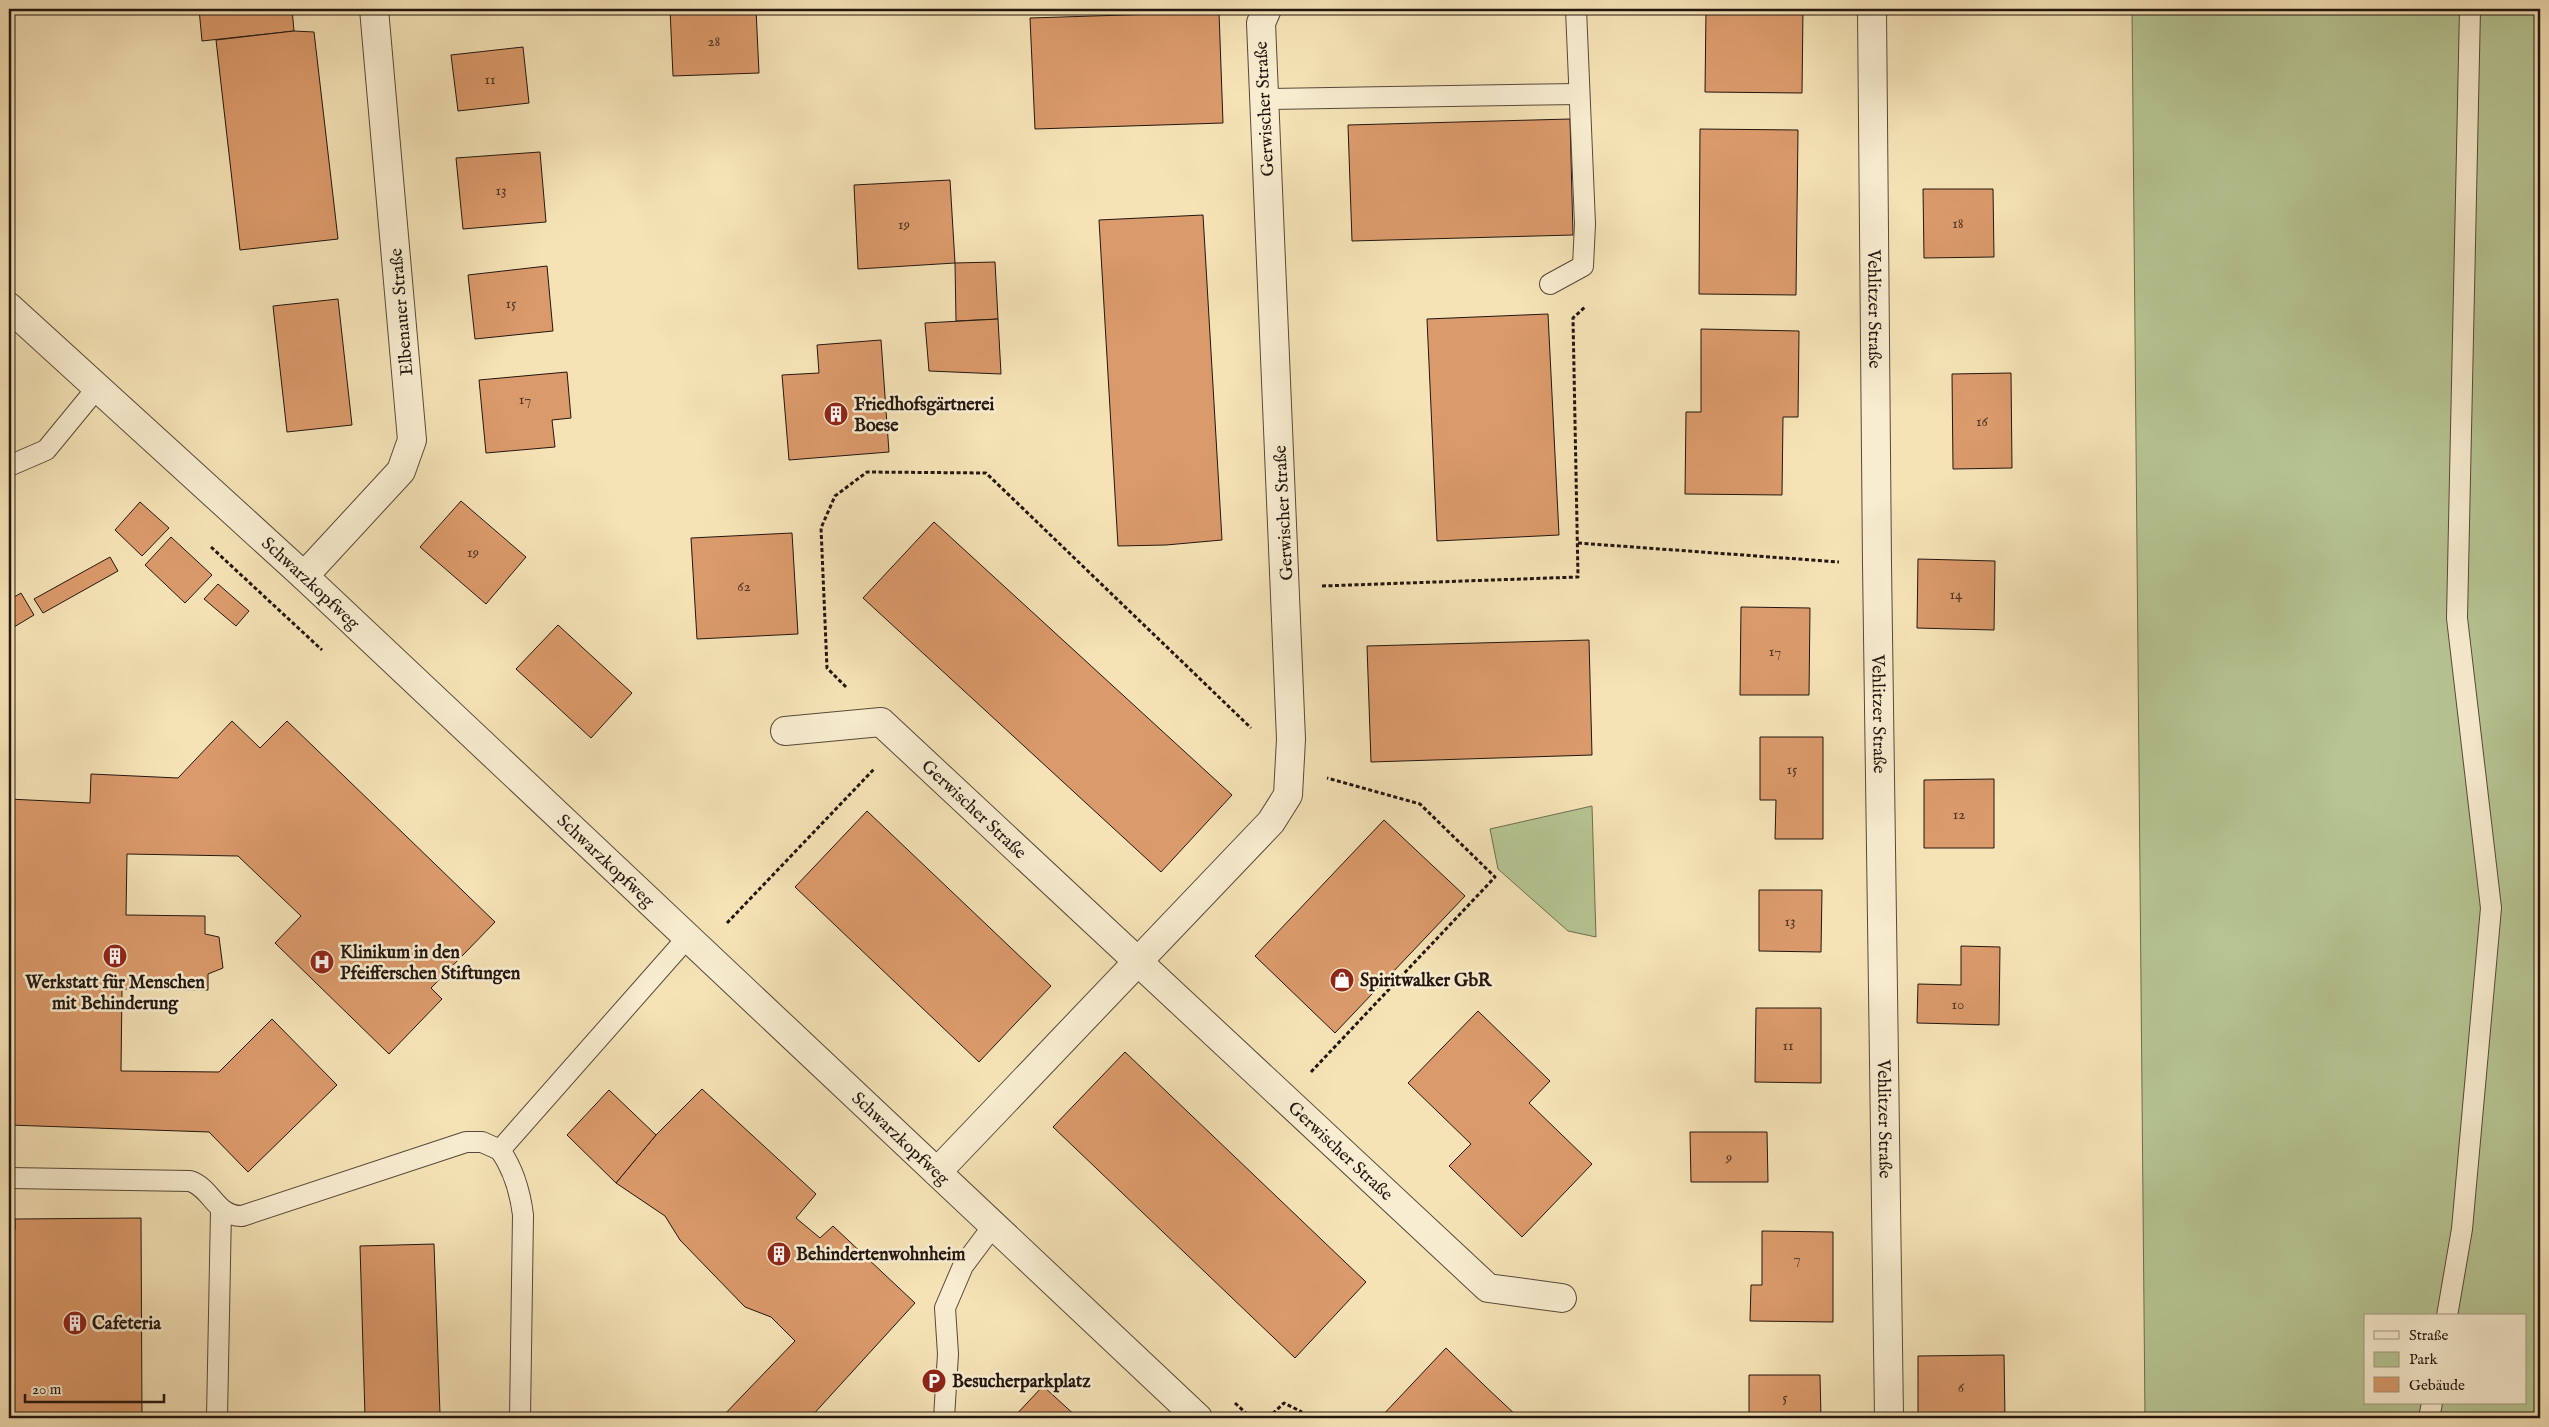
<svg xmlns="http://www.w3.org/2000/svg" width="2549" height="1427" viewBox="0 0 2549 1427" font-family="'IM FELL English',serif">
<rect width="100%" height="100%" fill="#f5e3b6"/>
<filter id="stains"><feTurbulence type="fractalNoise" baseFrequency=".004" numOctaves="4"/><feColorMatrix values="0 0 0 0 .2 0 0 0 0 .09 0 0 0 0 .02 0 0 0 .5 -.17"/></filter>
<radialGradient id="worn" r=".72"><stop offset=".6" stop-color="#630" stop-opacity="0"/><stop offset="1" stop-color="#630" stop-opacity=".3"/></radialGradient>
<g fill="#b6c593" stroke="#6c6e52" fill-rule="evenodd">
<path d="M2132 9H2540V1418H2145ZM2365 1316H2525V1403H2365Z"/>
<path d="M1592 806 1596 937 1568 931 1498 869 1490 829Z"/>
</g>
<g fill="#db9a6b" stroke="#221610">
<path d="M199 9H292L294 31 202 41Z"/>
<path d="M670 9H756L759 73 673 76Z"/>
<path d="M1706 9H1803L1802 93 1705 92Z"/>
<path d="M1219 12 1223 123 1035 129 1030 18Z"/>
<path d="M294 31 314 32 338 239 240 250 216 40Z"/>
<path d="M523 47 529 103 458 111 451 55Z"/>
<path d="M1570 119 1573 235 1352 241 1348 125Z"/>
<path d="M1700 129 1798 130 1796 295 1699 294Z"/>
<path d="M540 152 546 222 463 229 456 158Z"/>
<path d="M950 180 955 263 858 269 854 185Z"/>
<path d="M1923 189H1993L1994 257 1924 258Z"/>
<path d="M1203 215 1222 540 1166 545 1118 546 1099 220Z"/>
<path d="M995 262 998 319 956 321 955 263Z"/>
<path d="M547 266 553 331 475 339 468 275Z"/>
<path d="M338 299 352 425 287 432 273 306Z"/>
<path d="M1548 314 1559 535 1437 541 1427 319Z"/>
<path d="M998 319 1001 374 929 371 925 323Z"/>
<path d="M1701 329 1799 331 1798 417H1783L1782 495 1685 494 1686 412H1701Z"/>
<path d="M881 340 889 452 789 460 782 375 819 373 817 345Z"/>
<path d="M567 372 571 418 552 420 555 447 486 453 479 380Z"/>
<path d="M2011 373 2012 468 1953 469 1952 374Z"/>
<path d="M461 501 526 557 486 604 420 547Z"/>
<path d="M140 502 169 528 142 556 115 530Z"/>
<path d="M934 522 1232 795 1161 872 863 598Z"/>
<path d="M792 533 798 634 697 639 691 538Z"/>
<path d="M171 537 212 575 185 603 145 565Z"/>
<path d="M110 557 118 571 43 613 34 599Z"/>
<path d="M1918 559 1995 561 1994 630 1917 628Z"/>
<path d="M218 584 249 611 236 626 204 599Z"/>
<path d="M21 593 34 615 9 630V600Z"/>
<path d="M1741 607 1810 608 1809 695H1740Z"/>
<path d="M558 625 632 693 591 738 516 669Z"/>
<path d="M1589 640 1592 755 1371 762 1367 646Z"/>
<path d="M232 721 260 748 287 721 495 922 431 988 442 999 389 1054 275 943 301 916 238 856 127 854 126 915 205 916V934L219 937 223 968 208 974V990L122 989 121 1071 219 1072 272 1019 337 1085 248 1172 209 1132 9 1125V799L90 803 91 774 178 778Z"/>
<path d="M1760 737H1823V839H1775L1776 800H1760Z"/>
<path d="M1994 779V848H1924V780Z"/>
<path d="M867 811 1051 986 979 1062 795 887Z"/>
<path d="M1384 820 1465 896 1335 1033 1255 956Z"/>
<path d="M1759 890H1822L1821 952 1759 951Z"/>
<path d="M1961 946 2000 947 1999 1025 1917 1023 1918 984 1961 985Z"/>
<path d="M1756 1008H1821V1083L1755 1082Z"/>
<path d="M1478 1011 1550 1081 1529 1103 1592 1164 1522 1237 1449 1166 1471 1144 1408 1083Z"/>
<path d="M1125 1052 1366 1282 1295 1358 1053 1127Z"/>
<path d="M702 1089 816 1194 796 1218 820 1238 833 1226 915 1303 810 1418H721L795 1341 771 1317 745 1307 680 1240 665 1216 616 1183 656 1135Z"/>
<path d="M609 1090 656 1135 616 1183 567 1135Z"/>
<path d="M1690 1132H1767L1768 1182H1691Z"/>
<path d="M141 1218 142 1418H9V1230H15V1219Z"/>
<path d="M1762 1231 1833 1232V1322L1750 1321 1751 1285H1762Z"/>
<path d="M434 1244 440 1414 365 1416 360 1246Z"/>
<path d="M1446 1348 1486 1387 1519 1418H1380Z"/>
<path d="M2004 1355 2005 1418H1918V1356Z"/>
<path d="M1749 1375H1820L1821 1418H1749Z"/>
<path d="M1043 1386 1078 1418H1013Z"/>
</g>
<g fill="none" stroke-linecap="round" stroke-linejoin="round">
<defs>
<g id="lane">
<path d="M1264 99 1579 94"/>
<path d="M1550 284 1583 266 1585 224 1576 9"/>
<path d="M9 466 46 450 97 388"/>
<path d="M9 1178 190 1181C212 1188 216 1217 242 1216L466 1142H482L500 1150"/>
<path d="M2447 1316 2462 1229 2491 908 2457 618 2470 9"/>
<path d="M217 1418 221 1210"/>
<path d="M520 1418 523 1215C520 1191 514 1170 500 1150L687 938"/>
<path d="M944 1418 948 1354 945 1308 963 1266 993 1226"/>
<path d="M2429 1418 2432 1403"/>
</g>
<g id="street">
<path id="s1" d="M1872 9 1877 564 1889 1418"/>
<path id="s2" d="M9 307 304 576 1198 1418"/>
<path d="M304 576 401 471 412 440 374 9"/>
<path id="s3" d="M785 731 881 722 1488 1288 1562 1298"/>
<path d="M937 1172 1271 822 1288 795 1291 739 1261 23 1267 9"/>
</g>
</defs>
<use href="#lane" stroke="#57493a" stroke-width="22"/>
<use href="#street" stroke="#57493a" stroke-width="30"/>
<g stroke="#221610" stroke-width="3" stroke-dasharray="4 2.5" stroke-linecap="butt">
<path d="M1578 543 1839 562"/>
<path d="M211 547 322 650"/>
<path d="M1322 586 1578 577 1573 318 1585 307"/>
<path d="M846 687 827 668 821 528 835 496 867 472 986 473 1251 728"/>
<path d="M727 923 875 768"/>
<path d="M1311 1072 1495 877 1420 804 1327 778"/>
<path d="M1235 1403 1251 1418"/>
<path d="M1268 1418 1284 1403 1302 1412"/>
</g>
<use href="#lane" stroke="#f8edd0" stroke-width="20"/>
<use href="#street" stroke="#f8edd0" stroke-width="28"/>
</g>
<defs>
<symbol id="building-disc" viewBox="-11 -11 22 22"><circle r="9.5" fill="#8f2418" stroke="#f8edd0"/><path d="M-4-6H4V6H1V3H-1V6H-4ZM-2.5-4.3h1.7v1.8h-1.7ZM.8-4.3h1.7v1.8H.8ZM-2.5-1h1.7V.8h-1.7ZM.8-1h1.7V.8H.8Z" fill="#fff"/></symbol>
<symbol id="hospital-disc" viewBox="-11 -11 22 22"><circle r="9.5" fill="#8f2418" stroke="#f8edd0"/><path d="M-5-5h3v3.5h4V-5h3V5h-3V1.5h-4V5h-3Z" fill="#fff"/></symbol>
<symbol id="shop-disc" viewBox="-11 -11 22 22"><circle r="9.5" fill="#8f2418" stroke="#f8edd0"/><path d="M-5-2.5h2.3a2.7 3.5 0 0 1 5.4 0H5L5.5 6h-11ZM-1.5-2.5h3a1.5 2.3 0 0 0-3 0Z" fill="#fff"/></symbol>
<symbol id="parking-disc" viewBox="-11 -11 22 22"><circle r="9.5" fill="#8f2418" stroke="#f8edd0"/><path d="M-3.5-5.5H1a3.5 3.5 0 0 1 0 7H-1V5.5H-3.5ZM-1-3.4V-.6H.8a1.4 1.4 0 0 0 0-2.8Z" fill="#fff"/></symbol>
</defs>
<g fill-rule="evenodd">
<use href="#building-disc" x="822" y="400" width="28" height="28"/>
<use href="#building-disc" x="101" y="942" width="28" height="28"/>
<use href="#hospital-disc" x="308" y="948" width="28" height="28"/>
<use href="#shop-disc" x="1328" y="966" width="28" height="28"/>
<use href="#building-disc" x="765" y="1240" width="28" height="28"/>
<use href="#building-disc" x="61" y="1309" width="28" height="28"/>
<use href="#parking-disc" x="920" y="1367" width="28" height="28"/>
</g>
<g text-anchor="middle" stroke-width="5" stroke-linejoin="round" paint-order="stroke">
<g font-size="15" fill="#503727">
<text x="714" y="46">28</text>
<text x="490" y="84">11</text>
<text x="501" y="195">13</text>
<text x="1958" y="228">18</text>
<text x="904" y="229">19</text>
<text x="511" y="308">15</text>
<text x="525" y="404">17</text>
<text x="1982" y="426">16</text>
<text x="473" y="557">19</text>
<text x="744" y="591">62</text>
<text x="1956" y="599">14</text>
<text x="1775" y="656">17</text>
<text x="1792" y="774">15</text>
<text x="1959" y="819">12</text>
<text x="1790" y="926">13</text>
<text x="1958" y="1009">10</text>
<text x="1788" y="1050">11</text>
<text x="1729" y="1162">9</text>
<text x="1797" y="1263">7</text>
<text x="1961" y="1392">6</text>
<text x="1785" y="1402">5</text>
</g>
<g font-size="18" fill="#221610" stroke="#f8edd0">
<text transform="translate(1264 109) rotate(-93)" y="6">Gerwischer Straße</text>
<text dy="6" stroke="none"><textPath href="#s1" startOffset="300">Vehlitzer Straße</textPath></text>
<text transform="translate(401 312) rotate(-95)" y="6">Elbenauer Straße</text>
<text transform="translate(1283 513) rotate(-93)" y="6">Gerwischer Straße</text>
<text dy="6" stroke="none"><textPath href="#s2" startOffset="409">Schwarzkopfweg</textPath></text>
<text dy="6" stroke="none"><textPath href="#s1" startOffset="705">Vehlitzer Straße</textPath></text>
<text dy="6" stroke="none"><textPath href="#s3" startOffset="224">Gerwischer Straße</textPath></text>
<text dy="6" stroke="none"><textPath href="#s2" startOffset="814">Schwarzkopfweg</textPath></text>
<text dy="6" stroke="none"><textPath href="#s1" startOffset="1110">Vehlitzer Straße</textPath></text>
<text dy="6" stroke="none"><textPath href="#s2" startOffset="1219">Schwarzkopfweg</textPath></text>
<text dy="6" stroke="none"><textPath href="#s3" startOffset="725">Gerwischer Straße</textPath></text>
</g>
<g font-size="18" font-weight="bold" fill="#221610" stroke="#f8edd0" text-anchor="start">
<text x="854" y="410">Friedhofsgärtnerei<tspan x="854" dy="21">Boese</tspan></text>
<text x="340" y="958">Klinikum in den<tspan x="340" dy="21">Pfeifferschen Stiftungen</tspan></text>
<text x="1360" y="986">Spiritwalker GbR</text>
<text x="115" y="988" text-anchor="middle">Werkstatt für Menschen<tspan x="115" dy="21">mit Behinderung</tspan></text>
<text x="796" y="1260">Behindertenwohnheim</text>
<text x="92" y="1329">Cafeteria</text>
<text x="952" y="1387">Besucherparkplatz</text>
</g>
</g>
<rect width="2549" height="1427" fill="none" stroke="#f5e3b6" stroke-width="30"/>
<rect x="10" y="10" width="2529" height="1407" fill="none" stroke="#221610" stroke-width="2.5"/>
<rect x="15" y="15" width="2519" height="1397" fill="none" stroke="#221610"/>
<rect x="2364" y="1314" width="162" height="90" fill="#f8edd0" stroke="#a29783"/>
<rect x="2374" y="1331" width="25" height="8" fill="#f8edd0" stroke="#a29783"/>
<text x="2409" y="1340" font-size="15" fill="#221610">Straße</text>
<rect x="2374" y="1352" width="25" height="15" fill="#b6c593" stroke="#a29783"/>
<text x="2409" y="1364" font-size="15" fill="#221610">Park</text>
<rect x="2374" y="1377" width="25" height="15" fill="#db9a6b" stroke="#a29783"/>
<text x="2409" y="1390" font-size="15" fill="#221610">Gebäude</text>
<path d="M25 1394v8h139v-8" fill="none" stroke="#221610" stroke-width="2.5"/>
<text x="32" y="1394" font-size="15" fill="#221610" stroke="#f8edd0" stroke-width="4" paint-order="stroke">20 m</text>
<rect width="100%" height="100%" filter="url(#stains)"/>
<rect width="100%" height="100%" fill="url(#worn)"/>
</svg>
